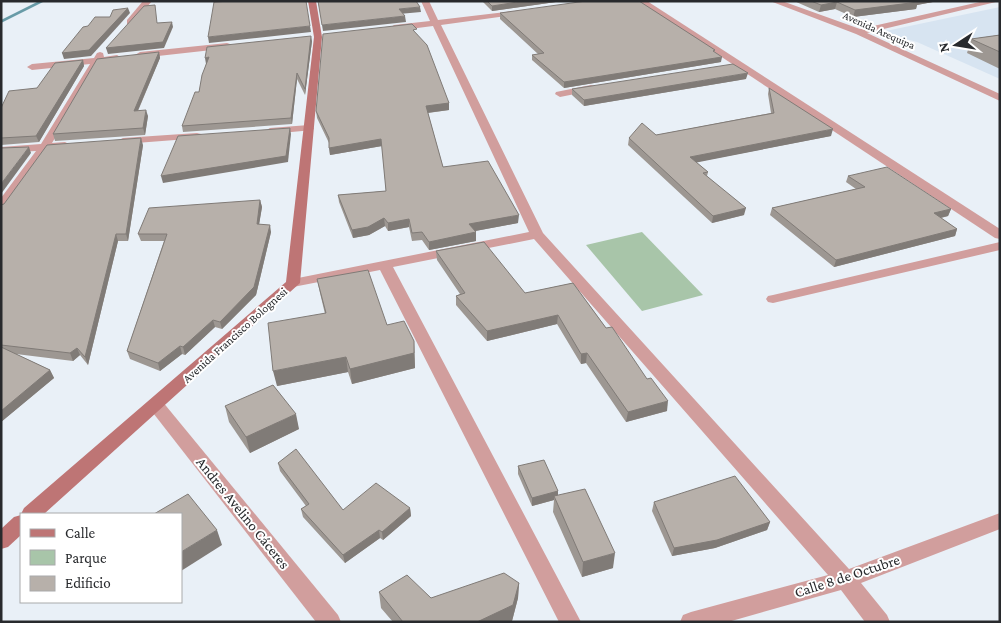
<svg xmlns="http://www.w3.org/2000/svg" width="1001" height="623" viewBox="0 0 1001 623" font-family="'Crimson Pro',serif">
<rect width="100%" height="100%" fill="#e9f0f7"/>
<path fill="#d7e4f1" d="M1000 7V79L917 42 881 32Z"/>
<path fill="#a8c5a9" d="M642 232 703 295 642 311 586 245Z"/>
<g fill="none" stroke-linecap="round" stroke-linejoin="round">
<path fill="#689ba7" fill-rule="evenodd" d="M39 1H45L1 23V20Z"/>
<g fill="#d19e9d" fill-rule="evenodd">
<path d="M143 1H152L133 24H127V20Z"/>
<path d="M421 1H429L438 20 523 10V14H520L441 25 543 233 849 569 1000 513V529L861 583 887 615 890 622H865L841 590 728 622H680L683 615 691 612 828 575 534 239 393 267 581 622H559L380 270 293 287 288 286 286 283 288 280 293 279 529 232 433 26 394 31 390 28 394 25 430 21Z"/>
<path d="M637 1H647L1000 229V239L995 238Z"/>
<path d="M770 1H782L860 29 984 1H1000L867 33 1000 94V101L856 34Z"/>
<path d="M227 43 230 44V48L140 58 135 55 140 52Z"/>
<path d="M100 52 103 53 104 57 117 55 122 58 117 61 100 63 52 143 65 142 71 145 65 148 48 150 5 210 1 211V198L36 151 1 153V147L41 144 90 64 32 70 27 67 32 64 94 58 97 53Z"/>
<path d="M591 85 595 86V90L560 97 555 94 556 92Z"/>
<path d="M309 125 314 128 313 130 270 134 265 131 270 128Z"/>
<path d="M197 133 201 134 203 136 201 138 123 144 117 141 123 138Z"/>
<path d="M1000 242V250L773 303 768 302 766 299 768 296 773 295Z"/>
<path d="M156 399 162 401 338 615 341 622H316L150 409 147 405 150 401Z"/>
</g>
<g fill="#be7575" fill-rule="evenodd">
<path d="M308 1H316L322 37 300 283 44 514H21L24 508 286 282 314 37Z"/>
<path d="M21 515V535L8 547 1 549V529L14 517Z"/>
</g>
</g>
<g fill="#9d9792">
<path d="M482 1H563L492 11Z"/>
<path d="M794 1H938L917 5 916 9 853 17 835 9 819 12Z"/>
<path d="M500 13 715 50 714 52 721 62 564 88 532 60V55L538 54 500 19Z"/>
<path d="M417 34 449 103V110L428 113 443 167 518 223 475 231 476 241 429 250 422 240 412 241 409 227 388 231 385 226 369 235 353 238 339 202 338 195 386 191 382 146 330 155 329 143 317 118 316 111Z"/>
<path d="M1000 35V69L967 53 971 39Z"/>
<path d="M312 41 305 95 297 79 292 124 183 132 182 126 199 92 206 64Z"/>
<path d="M159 52 160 58 138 111 148 116 145 135 55 141 53 134Z"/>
<path d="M83 60 84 66 39 142 1 145V108L37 88Z"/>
<path d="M746 79 584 106 572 95V89Z"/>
<path d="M769 88 831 136 696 162 708 172 707 176 744 215 712 223 628 145 629 138 656 135 771 113 768 94Z"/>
<path d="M143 145 128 241H118L88 365 80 355 73 361 16 354 50 370 54 378 1 422V205Z"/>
<path d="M848 176 951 209 948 216 941 218 957 229 955 236 834 267 770 215 772 208 856 189 846 182Z"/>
<path d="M260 200 262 207 259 224 271 232 256 295 222 329 215 327 185 355 182 354 160 371 130 359 127 351 164 241H141L138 234Z"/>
<path d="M436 251 525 293 573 283 667 411 626 422 586 363 581 364 557 324 487 341 456 305V296L460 294 437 260Z"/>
<path d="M317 279 387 325 414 341 415 368 352 384 348 372 277 386 325 314 320 293Z"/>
<path d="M225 406 299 429 250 453 229 422Z"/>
<path d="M278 463 343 510 410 508 411 516 383 540 380 538 345 563 303 517 301 509 306 506 280 471Z"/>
<path d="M518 466 558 491V495L613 568 582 577 553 512 554 500 532 506 518 474Z"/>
<path d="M654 502 770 522 767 530 715 548 672 556 652 511Z"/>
<path d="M519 583 518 598 512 621 510 622H393L381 608 379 592 431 598Z"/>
</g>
<g fill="#807b77">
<path d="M524 1H563L492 11V6Z"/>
<path d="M911 1H938L917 5 916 9 853 17 855 10Z"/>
<path d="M837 2 835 9 819 12 821 5Z"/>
<path d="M420 7 421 12 399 14V9Z"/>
<path d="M128 8 130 13 91 56 64 59 62 53Z"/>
<path d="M405 16 406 22 323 31 322 25Z"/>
<path d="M172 22 173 27 164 48 108 54 106 48Z"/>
<path d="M310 26 311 32 209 43 208 37Z"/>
<path d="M311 36 312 41 305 95V89Z"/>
<path d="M159 52 160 58 135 117 134 111Z"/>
<path d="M209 57 210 63 206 64 205 58Z"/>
<path d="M722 57 721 62 564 88V82Z"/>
<path d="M83 60 84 66 39 142 36 136Z"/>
<path d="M297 73V79L292 124 291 118Z"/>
<path d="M748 73 746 79 584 106V100Z"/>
<path d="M449 103V110L426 113V106Z"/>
<path d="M146 110 148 116 145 135 143 128Z"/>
<path d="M290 128 291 134 288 162 163 183 161 176Z"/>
<path d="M833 129 831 136 689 164 690 157Z"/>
<path d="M141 138 143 145 128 241 126 234Z"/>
<path d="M381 139 382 146 330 155 329 148Z"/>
<path d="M29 147 31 153 1 194V184Z"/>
<path d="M260 200 262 207 258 231 257 224Z"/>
<path d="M746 208 744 215 712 223 713 216Z"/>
<path d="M951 209 948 216 931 220 934 213Z"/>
<path d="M519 215 518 223 470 232 469 224Z"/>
<path d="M384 218 385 226 369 235 353 238 352 230Z"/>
<path d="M409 219V227L388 231V223Z"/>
<path d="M270 225 271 232 256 295 222 329 220 322Z"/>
<path d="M957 229 955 236 834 267 836 260Z"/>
<path d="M476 232V241L429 250V242Z"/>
<path d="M116 234 118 241 88 365 85 357Z"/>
<path d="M558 315 557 324 487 341V331Z"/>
<path d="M213 320 215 327 185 355 183 347Z"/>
<path d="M414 341 415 368 352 384 350 369Z"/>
<path d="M180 346 182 354 160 371 158 363Z"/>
<path d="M77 348 80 355 73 361 70 353Z"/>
<path d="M587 353 586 363 581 364V354Z"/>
<path d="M346 357 348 372 277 386 273 371Z"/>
<path d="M50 370 54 378 1 422V411Z"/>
<path d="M668 401 667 411 626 422 628 412Z"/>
<path d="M296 414 299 429 250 453 246 437Z"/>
<path d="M558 491V499L554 496V500L532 506V498Z"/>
<path d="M410 508 411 516 383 540 382 532Z"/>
<path d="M770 522 767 530 715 548 672 556 674 548Z"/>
<path d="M217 530 222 545 181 571V552Z"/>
<path d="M379 530 380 538 345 563 343 555Z"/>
<path d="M615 553 613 568 582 577 583 562Z"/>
<path d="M519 583 518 598 512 621 510 622H477Z"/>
</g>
<g fill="#b7b0aa" stroke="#807b77">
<path d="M231 1H306L310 26 208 37 214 2Z"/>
<path d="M318 1H416L420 7 399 9 405 16 322 25Z"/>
<path d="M487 1H524L492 6Z"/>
<path d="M586 1H639L715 50 713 51 722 57 564 82 532 55 544 53 500 13Z"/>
<path d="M811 1H915L918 2 855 10 837 2 821 5Z"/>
<path d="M155 5 157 23 172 22 163 42 106 48 144 6Z"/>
<path d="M128 8 89 50 62 53 83 27 88 26 95 17H110L113 10Z"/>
<path d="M412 24 417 29 413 30 427 45 449 103 426 106 443 167 488 161 519 215 469 224 476 232 429 242 422 232 412 233 409 219 388 223 384 218 368 227 352 230 338 195 386 191 381 139 329 148V138L316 111 323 34Z"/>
<path d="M1000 35V52L971 39Z"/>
<path d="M311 36 305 89 297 73 291 118 182 126 195 92H199L202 75 209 57 205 58 207 47Z"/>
<path d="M159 52 134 111 146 110 143 128 53 134 97 59Z"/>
<path d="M83 60 36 136 1 138V108L9 91 37 88 55 63Z"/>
<path d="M733 64 748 73 584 100 572 89Z"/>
<path d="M769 88 833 129 690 157 708 172 703 173 746 208 713 216 629 138 642 123 656 135 774 113Z"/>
<path d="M290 128 286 156 161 176 178 136Z"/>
<path d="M141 138 126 234H116L85 357 77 348 70 353 1 345V205L4 204 47 145Z"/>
<path d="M29 147 1 184V148Z"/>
<path d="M887 167 951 209 934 213 957 229 836 260 772 208 865 187 848 176Z"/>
<path d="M260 200 257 224 270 225 254 287 220 322 213 320 183 347 180 346 158 363 127 351 167 234H138L149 208Z"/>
<path d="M484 242 525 293 573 283 606 328 612 327 647 379 651 378 668 401 628 412 587 353 581 354 558 315 487 331 456 296 465 293 436 251Z"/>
<path d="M368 270 387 325 404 321 414 341V353L350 369 346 357 273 371 268 323 326 313 317 279Z"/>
<path d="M1 347 50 370 1 411Z"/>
<path d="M273 385 296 414 246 437 225 406Z"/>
<path d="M296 449 343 510 376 483 410 508 382 532 379 530 343 555 301 509 309 504 278 463Z"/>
<path d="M544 460 558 491 532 498 518 466Z"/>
<path d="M735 476 770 522 717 540 674 548 654 502Z"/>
<path d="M585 489 615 553 583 562 554 496Z"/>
<path d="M188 494 217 530 181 552V514H154Z"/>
<path d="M504 573 519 583 513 605 477 622H403L379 592 407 575 431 598Z"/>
</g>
<g text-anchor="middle" stroke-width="4" stroke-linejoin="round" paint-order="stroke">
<g font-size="11" fill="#282a2d" stroke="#fff">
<text transform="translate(879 30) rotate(24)" y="4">Avenida Arequipa</text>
</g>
<g font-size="12" fill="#282a2d" stroke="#fff">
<text transform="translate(235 335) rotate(-42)" y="4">Avenida Francisco Bolognesi</text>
</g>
<g font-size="15" fill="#282a2d" stroke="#fff">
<text transform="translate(243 513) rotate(51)" y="5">Andres Avelino Cáceres</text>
<text transform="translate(847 576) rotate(-18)" y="5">Calle 8 de Octubre</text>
</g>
</g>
<rect width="1001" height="623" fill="none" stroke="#282a2d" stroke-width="5"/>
<rect x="20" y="513" width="162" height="90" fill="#ffffff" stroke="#a9aaab"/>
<rect x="30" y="529" width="25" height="8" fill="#be7575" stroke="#a9aaab"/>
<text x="65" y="538" font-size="15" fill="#282a2d">Calle</text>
<rect x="30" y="550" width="25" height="15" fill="#a8c5a9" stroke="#a9aaab"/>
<text x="65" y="563" font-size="15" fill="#282a2d">Parque</text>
<rect x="30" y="576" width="25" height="15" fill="#b7b0aa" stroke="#a9aaab"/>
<text x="65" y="588" font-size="15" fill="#282a2d">Edificio</text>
<g transform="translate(956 45) rotate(258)" stroke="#ffffff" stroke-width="4" paint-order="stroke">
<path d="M0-4L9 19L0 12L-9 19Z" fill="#282a2d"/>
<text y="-8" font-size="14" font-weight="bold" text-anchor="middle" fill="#282a2d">N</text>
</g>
</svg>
